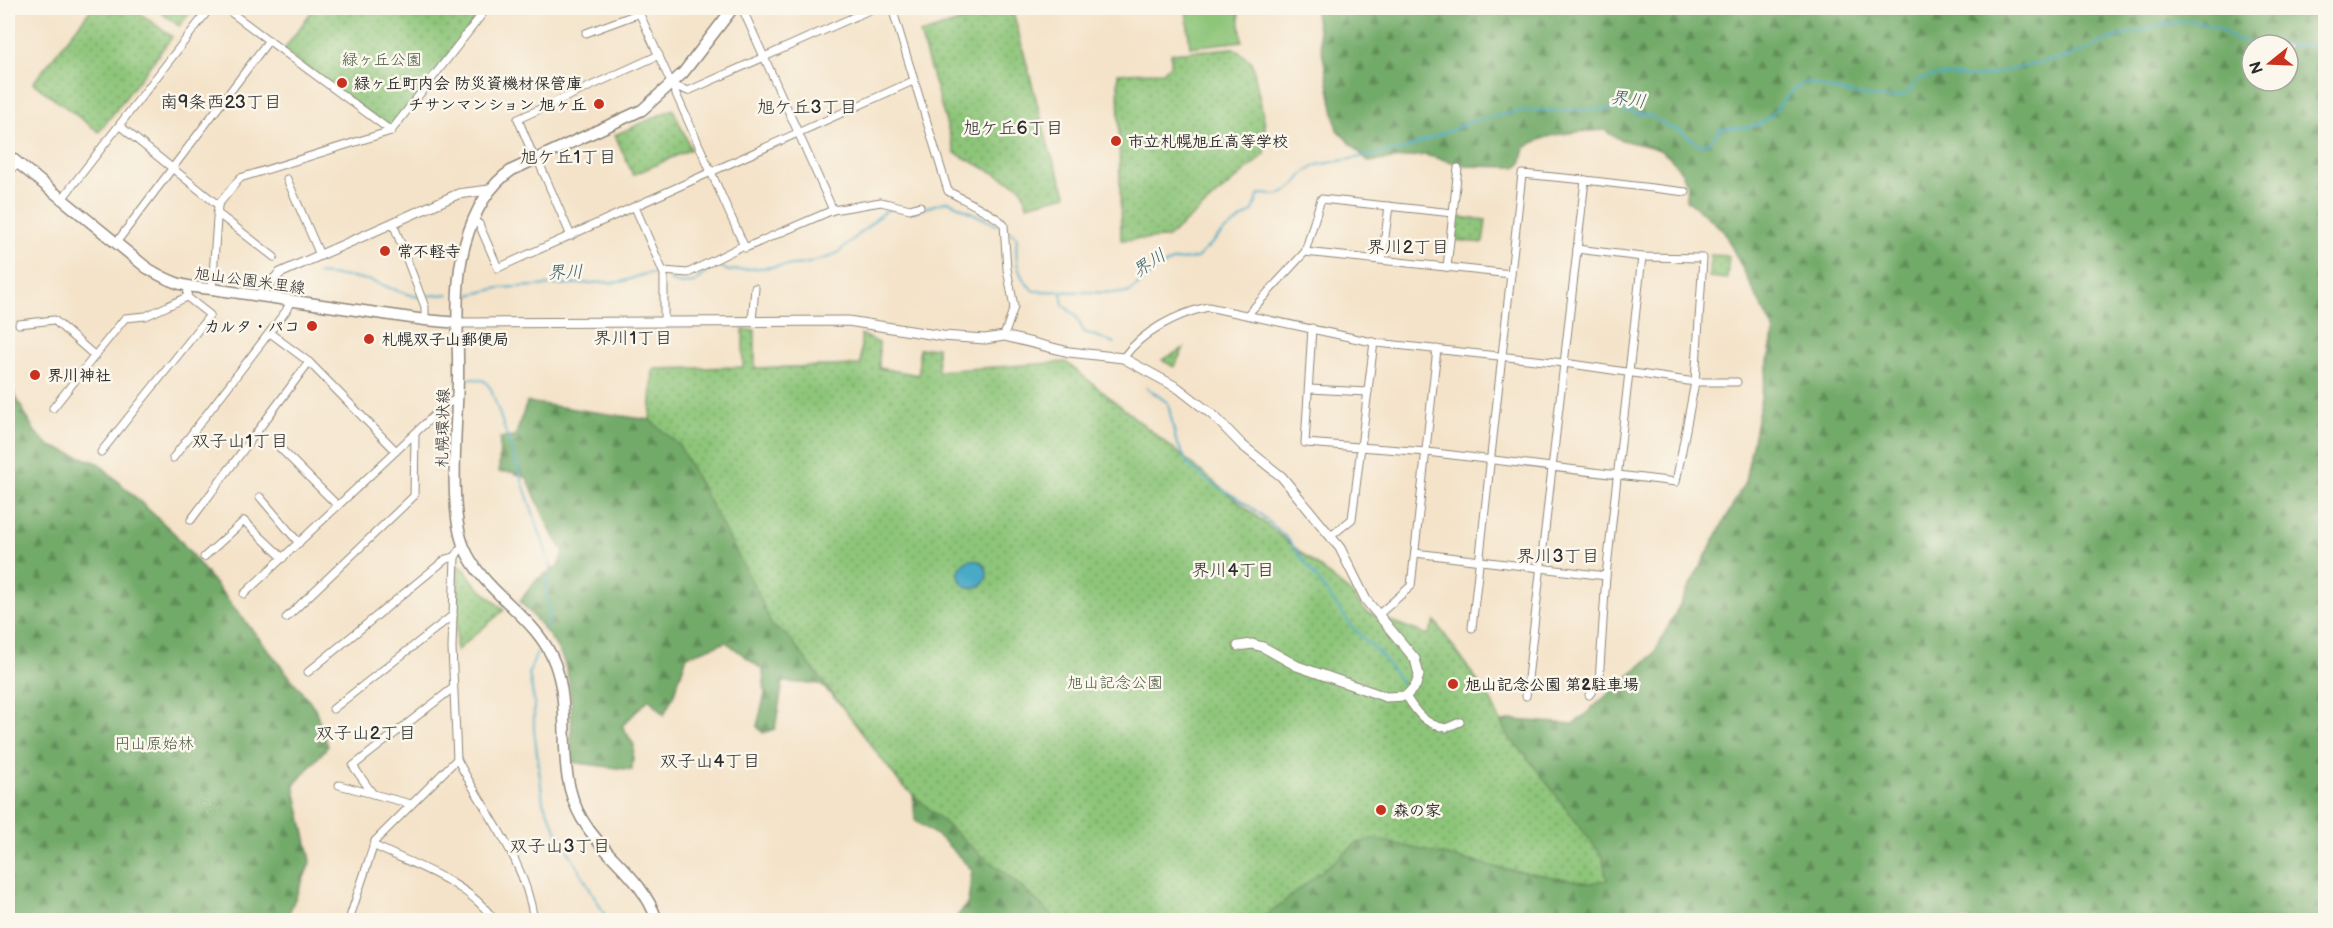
<svg xmlns="http://www.w3.org/2000/svg" width="2333" height="928" viewBox="0 0 2333 928" font-family="'Balsamiq Sans','Klee One',sans-serif">
<defs>
<pattern id="forest-firs" width="22" height="20" patternUnits="userSpaceOnUse" patternTransform="scale(1.5)"><rect width="22" height="20" fill="#72aa69"/><path d="M5 1l3.5 6h-7zM16 11l3.5 6h-7z" fill="#5e8b57"/></pattern>
<pattern id="park-dots" width="8" height="8" patternUnits="userSpaceOnUse" patternTransform="scale(1.5)"><rect width="8" height="8" fill="#8dc579"/><path d="M2 2h.1M6 6h.1" fill="none" stroke="#73a063" stroke-width="1.8" stroke-linecap="round"/></pattern>
</defs>
<rect width="100%" height="100%" fill="#fbf7ec"/>
<filter id="ink" filterUnits="userSpaceOnUse"><feTurbulence type="fractalNoise" baseFrequency=".0167" numOctaves="2"/><feDisplacementMap in="SourceGraphic" scale="12" xChannelSelector="R" yChannelSelector="G"/><feConvolveMatrix kernelMatrix="1 2 1 2 8 2 1 2 1" color-interpolation-filters="sRGB"/></filter>
<filter id="wash" filterUnits="userSpaceOnUse"><feTurbulence type="fractalNoise" baseFrequency=".008" numOctaves="4" result="noise"/><feDisplacementMap in="SourceGraphic" scale="24" xChannelSelector="R" yChannelSelector="G"/><feGaussianBlur stdDeviation="1.35" result="paint"/><feColorMatrix in="noise" values="0 0 0 0 0 0 0 0 0 0 0 0 0 0 0 0 0 1.4 0 .05"/><feComposite in="paint" operator="in"/></filter>
<g filter="url(#wash)">
<rect width="100%" height="100%" fill="#f4e3c9"/>
<path fill="#8dc579" stroke="#5c7852" stroke-width="1.5" d="M1186 8H1238L1242 41 1190 47Z"/>
<g fill="url(#forest-firs)" stroke="#4e6a4a" stroke-width="1.5" fill-rule="evenodd">
<path d="M1314 8H2325V920H954L968 903 972 870 944 841 915 820 912 778 1426 739 1512 720 1574 724 1653 655 1745 482 1774 331 1723 230 1686 199C1686 193 1688 186 1685 180 1681 169 1668 153 1657 149 1636 141 1623 145 1604 130 1577 132 1547 132 1525 148L1521 164 1517 167 1468 166 1425 155 1369 162 1337 130ZM2252 45H2288V81H2252Z"/>
<path d="M8 382 35 432 50 446 98 463 175 534 315 708 328 746 294 785 311 861 286 920H8Z"/>
<path d="M664 396 862 725 820 684 783 682 775 729 763 733 757 726 765 694 763 670 726 642 687 656 674 694 664 715 649 699 622 726 634 745 632 770 571 762C571 730 574 695 565 665 557 641 536 620 520 601L536 580 558 566 564 551 551 532 527 478 511 472H499L500 438 515 437 527 402 650 420Z"/>
</g>
<g fill="url(#park-dots)" stroke="#5c7852" stroke-width="1.5">
<path d="M92 8H133L172 37 99 132 33 83Z"/>
<path d="M155 8H194L179 26Z"/>
<path d="M314 8H483L397 125 388 127 283 51Z"/>
<path d="M1003 8H1012L1050 152 1067 195 1027 205 1021 187 955 153 920 34Z"/>
<path d="M1234 48 1252 62 1265 124V154L1167 238 1121 240 1118 73 1163 72 1171 64V53Z"/>
<path d="M673 109 691 149 633 175 615 135Z"/>
<path d="M1458 217 1486 220 1483 243 1455 240Z"/>
<path d="M1710 255 1729 256 1727 279 1709 277Z"/>
<path d="M743 330H755V368L861 365V334L879 343V368L919 375V349L937 347 938 371 1066 362 1351 593 1366 612 1428 635 1435 621 1490 699 1508 737 1524 753 1602 856 1607 880 1590 883 1500 868 1375 839 1357 843 1261 920H1058L1009 876 981 855 900 783 789 637 772 626 757 591 679 445 650 420 653 369 743 367Z"/>
<path d="M1184 348 1174 367 1162 360Z"/>
<path d="M458 565H461L475 584 504 610 456 651Z"/>
</g>
<circle fill="#48aac7" stroke="#3a6a79" stroke-width="1.5" cx="973" cy="574" r="14"/>
<g fill="none" stroke-linecap="round" stroke-linejoin="round">
<g stroke="#48aac7" stroke-width="2">
<path d="M911 212 948 201 997 225"/>
<path d="M1010 231 1017 238C1015 258 1016 278 1035 291L1128 293 1157 269 1172 261 1197 258 1223 232 1253 211 1259 194 1276 195 1284 193 1295 185 1304 173 1317 165 1405 149 1470 122 1520 111 1615 109 1651 116 1668 127 1681 131 1699 145 1710 142 1720 129C1735 127 1753 130 1766 120 1781 107 1787 90 1807 82 1825 89 1890 105 1906 94 1911 91 1915 83 1919 79L1942 75 1979 77 2074 55 2115 37 2161 25 2193 20 2223 30 2235 40 2300 46 2326 44"/>
<path d="M317 274C336 276 356 276 374 282 389 287 403 294 419 297"/>
<path d="M669 280 680 284 694 283 712 266H720L728 271 804 264 830 257 839 252 884 212 890 209 900 210"/>
<path d="M1061 292 1063 305 1076 316 1084 332 1115 343"/>
<path d="M469 295 499 288 609 282C627 286 643 268 660 275"/>
<path d="M426 296 449 294"/>
<path d="M470 378 485 381 491 389 551 566C550 574 547 581 546 590 546 604 552 614 546 628"/>
<path d="M1146 387 1168 403 1176 441 1188 464 1208 481 1236 497 1259 513 1288 539 1352 627 1381 655 1402 684"/>
<path d="M537 652 529 673 534 701V729L543 802 558 833 608 920"/>
</g>
</g>
</g>
<g filter="url(#ink)">
<g fill="none" stroke-linecap="round" stroke-linejoin="round">
<defs>
<g id="street">
<path d="M637 8 672 85 688 91 874 8"/>
<path d="M892 8 948 191C960 198 1000 217 1004 225L1007 269 1014 307 1004 336"/>
<path d="M586 33 640 13"/>
<path d="M672 85 745 248 833 210 742 8"/>
<path d="M120 126 218 205"/>
<path d="M391 131 487 8"/>
<path d="M537 158 571 236"/>
<path d="M535 160 518 119 659 55"/>
<path d="M287 179 320 255"/>
<path d="M1585 180 1686 192"/>
<path d="M62 199 210 8"/>
<path d="M635 207 664 274V322"/>
<path d="M833 210 881 202 910 209 920 206"/>
<path d="M217 213 274 257"/>
<path d="M472 220 479 224 498 268 913 81"/>
<path d="M393 223 425 307V320"/>
<path d="M116 243 269 40"/>
<path d="M1305 252 1321 199 1453 213"/>
<path d="M1382 260 1389 206"/>
<path d="M1447 267 1458 168"/>
<path d="M663 271 688 273 744 245"/>
<path d="M212 289 218 205 240 178 391 131 225 8"/>
<path d="M1248 314 1305 252 1511 274"/>
<path d="M752 321 755 288"/>
<path d="M19 324 54 320 95 356"/>
<path d="M1312 328 1305 443 1427 452 1676 482 1695 382 1703 258 1642 257 1577 249"/>
<path d="M270 333 309 362 396 451"/>
<path d="M1123 358C1143 331 1176 314 1208 307L1377 343 1564 363 1695 382H1737"/>
<path d="M1309 389 1368 392"/>
<path d="M53 408 125 318 146 316 187 297"/>
<path d="M278 446 338 506"/>
<path d="M101 452 210 315 187 297 188 288"/>
<path d="M173 458 286 311 291 300"/>
<path d="M260 497 299 543"/>
<path d="M191 520 309 362"/>
<path d="M1331 536 1352 519 1374 342"/>
<path d="M1415 553 1606 576"/>
<path d="M204 557 244 521 283 558"/>
<path d="M244 594 446 404 458 399"/>
<path d="M1378 615 1411 586 1437 349"/>
<path d="M286 618 414 496 415 434"/>
<path d="M1472 628 1522 174 1585 180 1526 696"/>
<path d="M308 672 446 559 455 557"/>
<path d="M1589 695 1599 682 1606 576 1642 257"/>
<path d="M1406 696C1416 712 1425 725 1446 728L1460 722"/>
<path d="M333 709 453 615"/>
<path d="M457 759C485 814 524 856 534 920"/>
<path d="M339 785 411 804"/>
<path d="M373 794 353 766 453 688"/>
<path d="M373 845C413 865 469 882 494 920"/>
<path d="M349 920 375 841 457 759 452 648 453 615 455 557 463 545"/>
</g>
<g id="secondary">
<path d="M8 169 18 164"/>
<path d="M259 295 280 273 458 194 489 190"/>
<path d="M459 323 848 321 942 336 985 339 1004 336 1069 352 1123 358 1178 388 1214 416 1242 445 1282 477 1340 548 1366 600 1415 659 1419 675 1416 685 1406 696 1386 697 1297 666 1263 647 1252 644 1238 646"/>
</g>
<g id="primary">
<path d="M8 155 147 268C172 283 183 287 212 289L425 320 459 323"/>
<path d="M657 920C641 875 605 858 582 819 553 769 574 716 555 664 537 615 484 595 464 547 448 509 457 423 458 380 459 337 453 286 465 244 473 215 486 187 512 170L642 110 683 73 733 8"/>
</g>
</defs>
<use href="#street" stroke="#90877a" stroke-width="9"/>
<use href="#secondary" stroke="#90877a" stroke-width="11"/>
<use href="#primary" stroke="#90877a" stroke-width="13"/>
<use href="#street" stroke="#fff" stroke-width="7"/>
<use href="#secondary" stroke="#fff" stroke-width="9"/>
<use href="#primary" stroke="#fff" stroke-width="10"/>
</g>
</g>
<g fill="#c8321e" stroke="#fbf7ec" stroke-width="2">
<circle cx="342" cy="83" r="6"/>
<circle cx="599" cy="104" r="6"/>
<circle cx="1116" cy="141" r="6"/>
<circle cx="385" cy="251" r="6"/>
<circle cx="312" cy="326" r="6"/>
<circle cx="369" cy="339" r="6"/>
<circle cx="35" cy="375" r="6"/>
<circle cx="1453" cy="684" r="6"/>
<circle cx="1381" cy="810" r="6"/>
</g>
<g text-anchor="middle" stroke-width="5" stroke-linejoin="round" paint-order="stroke">
<g font-size="16" fill="#485942" stroke="#fbf7ec">
<text x="382" y="65">緑ヶ丘公園</text>
<text x="1115" y="688">旭山記念公園</text>
<text x="154" y="749">円山原始林</text>
</g>
<g font-size="16" font-weight="bold" fill="#2b2b2b" stroke="#fbf7ec" text-anchor="start">
<text x="354" y="89">緑ヶ丘町内会 防災資機材保管庫</text>
<text x="587" y="110" text-anchor="end">チサンマンション 旭ヶ丘</text>
<text x="1128" y="147">市立札幌旭丘高等学校</text>
<text x="397" y="257">常不軽寺</text>
<text x="300" y="332" text-anchor="end">カルタ・パコ</text>
<text x="381" y="345">札幌双子山郵便局</text>
<text x="47" y="381">界川神社</text>
<text x="1465" y="690">旭山記念公園 第2駐車場</text>
<text x="1393" y="816">森の家</text>
</g>
<g font-size="16" fill="#2b2b2b" stroke="#fbf7ec">
<text transform="translate(250 280) rotate(8)" y="6">旭山公園米里線</text>
<text transform="translate(442 428) rotate(-89)" y="6">札幌環状線</text>
</g>
<g font-size="18" font-style="italic" fill="#375e69" stroke="#fbf7ec">
<text transform="translate(1628 99) rotate(8)" y="6">界川</text>
<text transform="translate(1149 263) rotate(-33)" y="6">界川</text>
<text transform="translate(565 272) rotate(-2)" y="6">界川</text>
</g>
<g font-size="18" fill="#2b2b2b" stroke="#fbf7ec">
<text x="221" y="108">南9条西23丁目</text>
<text x="807" y="113">旭ケ丘3丁目</text>
<text x="1013" y="134">旭ケ丘6丁目</text>
<text x="568" y="163">旭ケ丘1丁目</text>
<text x="1408" y="253">界川2丁目</text>
<text x="633" y="344">界川1丁目</text>
<text x="240" y="447">双子山1丁目</text>
<text x="1558" y="562">界川3丁目</text>
<text x="1233" y="576">界川4丁目</text>
<text x="366" y="739">双子山2丁目</text>
<text x="710" y="767">双子山4丁目</text>
<text x="560" y="852">双子山3丁目</text>
</g>
</g>
<rect width="2333" height="928" fill="none" stroke="#fbf7ec" stroke-width="30"/>
<g transform="translate(2270 63) rotate(252)"><circle r="28" fill="#fbf7ec" stroke="#a8a59f" stroke-width="1.5"/>
<path d="M0-4.5L10 22L0 15L-10 22Z" fill="#c8321e"/>
<text y="-9" font-size="16" font-weight="bold" text-anchor="middle" fill="#2b2b2b">N</text>
</g>
</svg>
